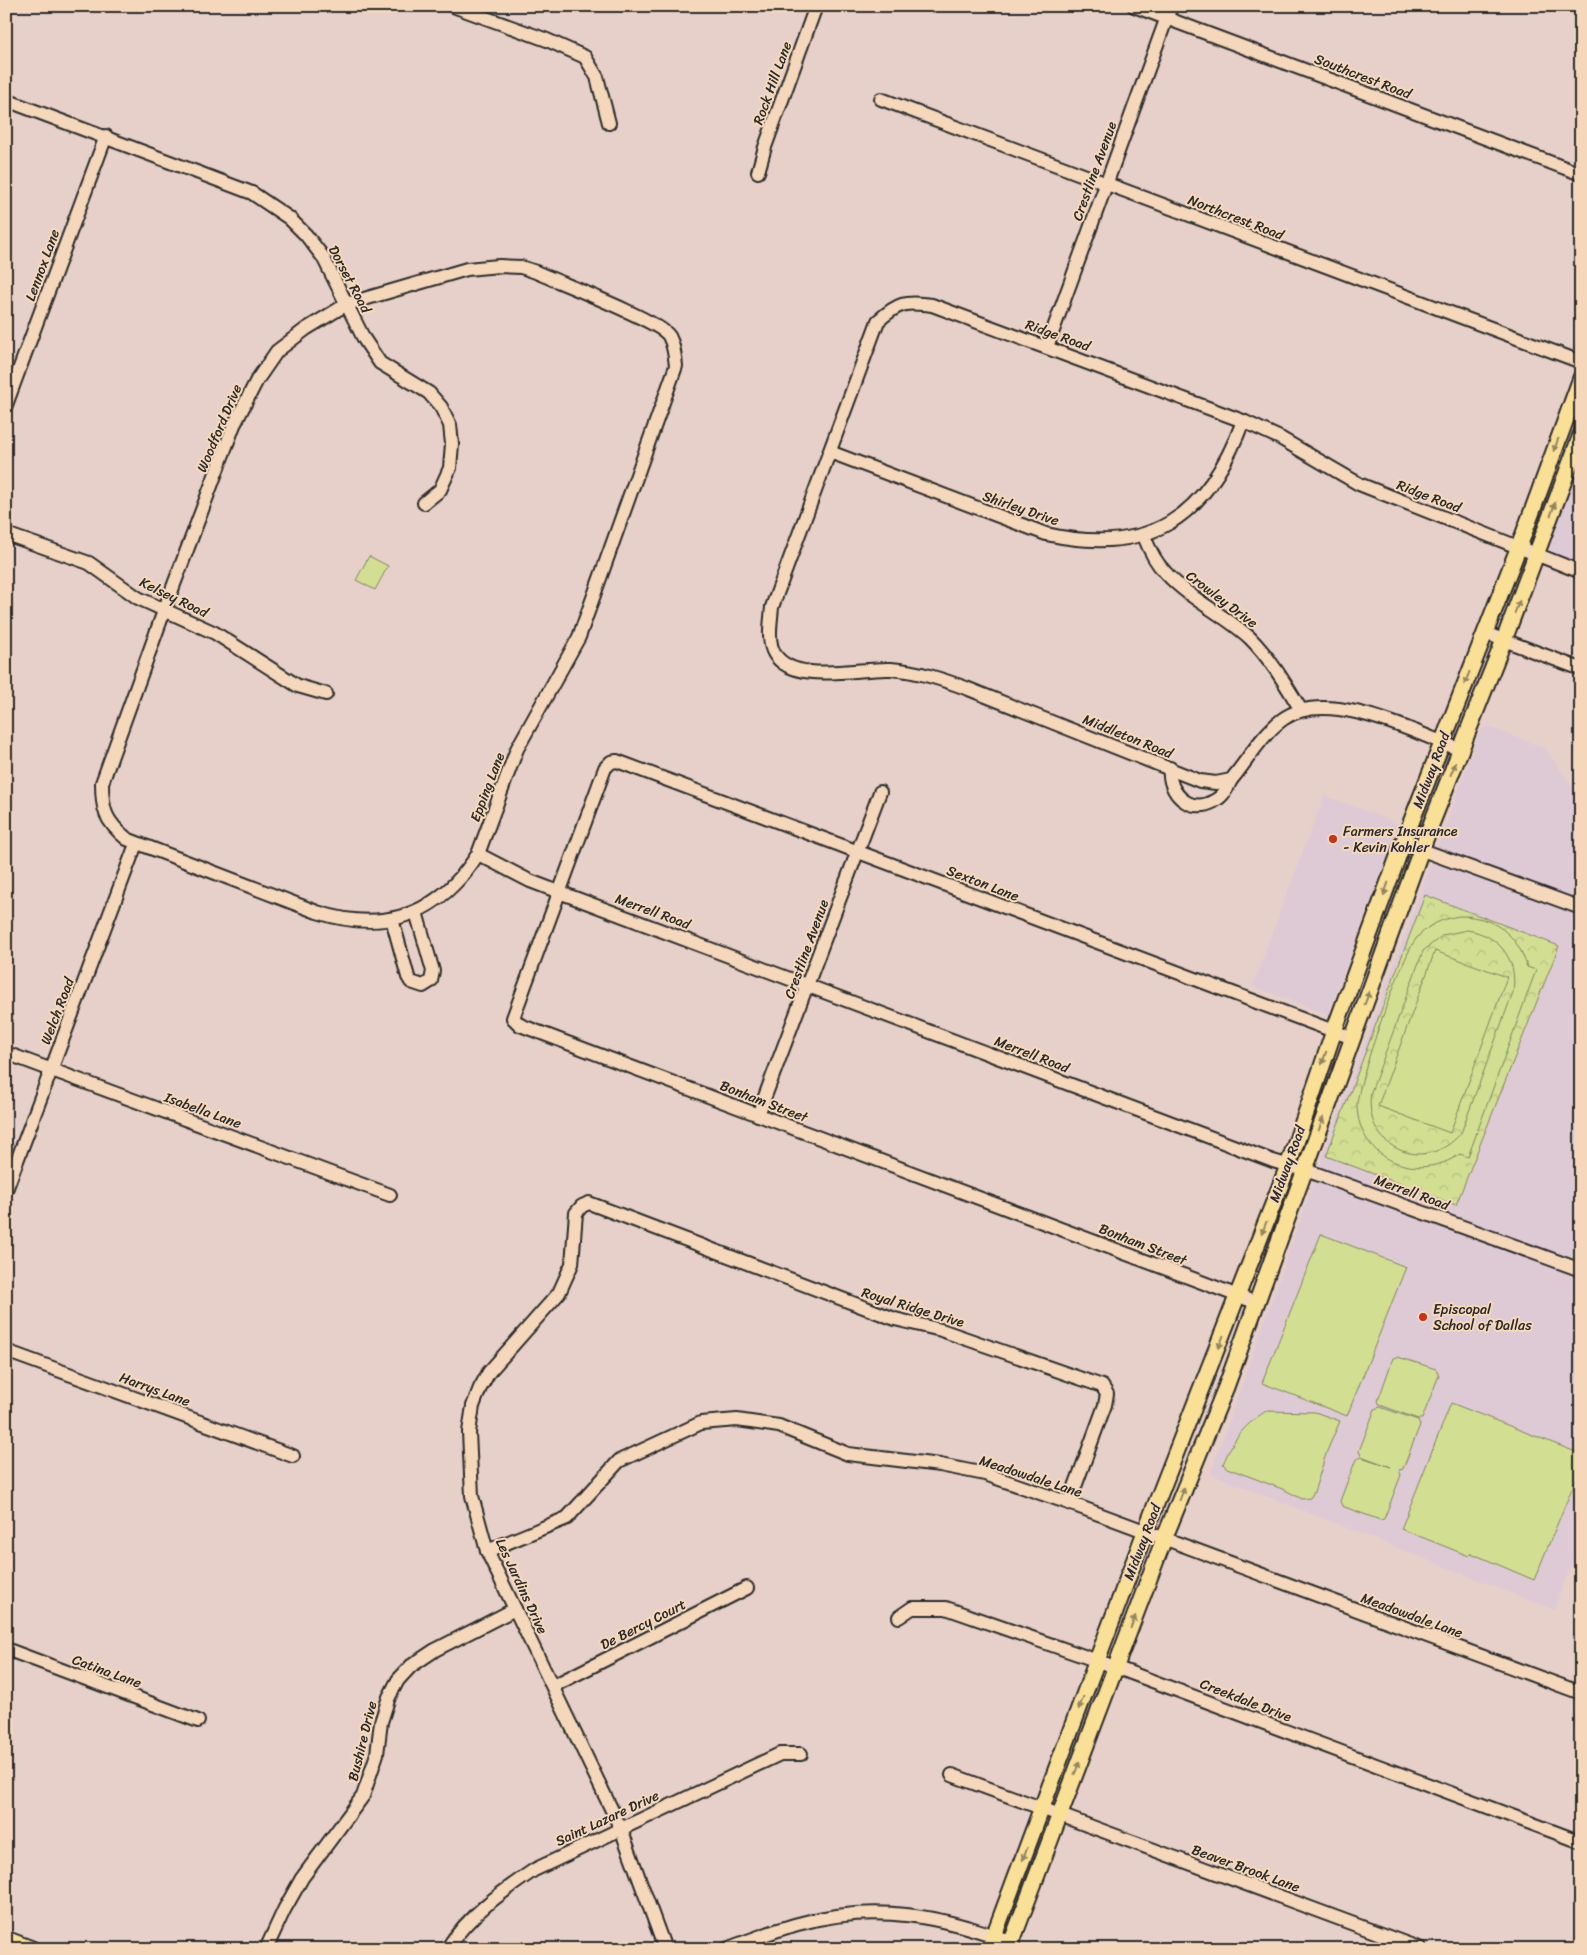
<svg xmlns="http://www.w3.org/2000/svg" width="1587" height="1955" viewBox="0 0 1587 1955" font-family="Sriracha,sans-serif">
<defs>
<pattern id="forest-crowns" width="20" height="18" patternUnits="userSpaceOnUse" patternTransform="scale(1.25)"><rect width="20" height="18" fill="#d2de92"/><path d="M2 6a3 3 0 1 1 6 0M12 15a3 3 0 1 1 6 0" fill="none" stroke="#b4bf7e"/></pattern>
</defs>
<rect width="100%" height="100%" fill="#e8d0ca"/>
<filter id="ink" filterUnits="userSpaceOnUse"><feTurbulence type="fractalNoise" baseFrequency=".02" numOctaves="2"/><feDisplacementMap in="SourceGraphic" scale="10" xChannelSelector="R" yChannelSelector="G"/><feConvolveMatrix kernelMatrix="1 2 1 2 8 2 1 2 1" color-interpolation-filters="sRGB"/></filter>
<g filter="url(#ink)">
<g fill="#decad5">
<path d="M1581 456V564L1554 554 1548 546Z"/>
<path d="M1487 726 1545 748 1581 798V1539L1554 1610 1210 1474 1321 1160 1480 731Z"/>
<path d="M1324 795 1400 824 1328 1015 1252 986Z"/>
</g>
<path fill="url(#forest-crowns)" stroke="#7e845e" d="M1425 895 1559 946 1456 1205 1326 1156Z"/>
<g fill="#d2de92" stroke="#7e845e" fill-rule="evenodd">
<path d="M369 556 388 566 375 590 356 580Z"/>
<path d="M1459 916C1493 916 1518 934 1527 967L1536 970 1468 1157 1460 1154C1418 1183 1359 1161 1357 1106 1356 1086 1403 954 1416 939 1427 925 1442 919 1459 916ZM1467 930C1500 935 1518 960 1513 992L1461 1133C1425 1176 1362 1148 1371 1092L1423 951 1443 935Z"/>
<path d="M1435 951 1507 977 1450 1133 1378 1106Z"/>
<path d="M1321 1234 1406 1267 1347 1416 1262 1383Z"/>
<path d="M1398 1357 1436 1369 1439 1375 1422 1419H1418L1380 1405 1378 1401 1393 1358Z"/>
<path d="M1451 1403 1581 1454V1467L1534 1580 1471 1553 1469 1556 1401 1529Z"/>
<path d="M1380 1407 1418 1420 1420 1425 1403 1469 1399 1470 1401 1475 1384 1519 1380 1520 1342 1506 1340 1501 1356 1459 1361 1457 1391 1467 1361 1456 1359 1451 1375 1409Z"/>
<path d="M1266 1411 1315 1412 1340 1421 1327 1451 1314 1492 1310 1498 1302 1499 1285 1490 1227 1468 1223 1464C1234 1438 1242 1427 1266 1411Z"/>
</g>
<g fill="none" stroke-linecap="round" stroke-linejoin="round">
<defs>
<g id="minor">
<path d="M453 6 547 40 585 57 597 77 609 123"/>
<path d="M1134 6 1581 174"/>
<path d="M881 99 1581 362"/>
<path d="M6 100 252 193 289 218 306 235 323 257 364 339 380 363 429 393 441 407 450 425 452 444 450 468 440 490 424 503"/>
<path d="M758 172 765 147 816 6"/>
<path d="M499 266 521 267 536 272C558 282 660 321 669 336 674 345 675 356 676 366L579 637 517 749 478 854C439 915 385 934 317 912L127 839C105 821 102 810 102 783L164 611 234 425 257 380 277 351 306 329 347 304 467 269Z"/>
<path d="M1047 347 1171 6"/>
<path d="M6 405 106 136"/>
<path d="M830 452 1046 534C1150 557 1207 518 1243 421"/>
<path d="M6 534 89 563 138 598 215 633 298 686 326 694"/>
<path d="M1144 536C1149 549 1155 562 1165 572 1189 599 1224 614 1250 638 1271 659 1286 685 1301 710"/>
<path d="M1485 633 1581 669"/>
<path d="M1461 750C1416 733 1328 687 1283 719 1262 734 1247 761 1231 780L1216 783 1200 781 966 688C941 679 917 671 891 669 861 667 793 686 774 653 767 640 771 621 772 607L878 321C898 303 905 301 932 305L1243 421 1280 438 1359 484 1581 572"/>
<path d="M1170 768C1167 793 1190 815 1214 801 1223 797 1227 788 1231 780"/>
<path d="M1403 843 1581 908"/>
<path d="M478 854 530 881 559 892 1273 1161 1317 1174 1581 1270"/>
<path d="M392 919 408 977 411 982 423 986 431 981 433 971 416 912"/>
<path d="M6 1053 390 1195"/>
<path d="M758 1115 880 792"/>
<path d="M6 1190 136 844"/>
<path d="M1257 1303 520 1025 513 1018 605 768 611 762 617 761 1352 1038"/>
<path d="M6 1351 293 1456"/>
<path d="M487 1551 567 1518 619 1461 701 1423 737 1420 779 1426 848 1454 940 1465 985 1474 1069 1503 1581 1693"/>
<path d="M899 1617 912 1608H946L1115 1667 1581 1842"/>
<path d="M6 1649 198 1721"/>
<path d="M553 1686 747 1588"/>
<path d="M952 1775 1421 1949"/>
<path d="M266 1949 284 1910 302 1878 363 1796 377 1754 381 1722 389 1697 398 1680 411 1666 435 1650 515 1609"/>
<path d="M447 1949C468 1915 502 1892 534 1870L780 1754H801"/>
<path d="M665 1949 621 1829 487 1551 472 1496 469 1432 473 1406 480 1388 489 1372 559 1293 572 1264 576 1213 582 1206 589 1203 895 1319 941 1330 1102 1386 1107 1394 1105 1405 1069 1503"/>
<path d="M726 1949C751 1940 777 1929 802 1923 875 1903 943 1916 1011 1942"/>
</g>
<g id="major">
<path d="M6 1939 32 1949"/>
<path d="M989 1949 1145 1532 1288 1166 1334 1031 1403 843 1523 536 1581 378"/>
<path d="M1009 1949 1164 1539 1226 1387 1421 850 1504 640 1581 435"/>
</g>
</defs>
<use href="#minor" stroke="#2b2b2b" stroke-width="16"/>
<use href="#major" stroke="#2b2b2b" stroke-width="19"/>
<use href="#minor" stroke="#f5d8bb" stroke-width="12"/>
<use href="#major" stroke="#fadf96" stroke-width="15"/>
</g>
<defs><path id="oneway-solid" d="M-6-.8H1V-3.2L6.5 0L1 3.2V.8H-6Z" transform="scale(1.25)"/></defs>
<g fill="#928560">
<use href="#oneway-solid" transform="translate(1556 445) rotate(110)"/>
<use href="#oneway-solid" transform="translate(1553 509) rotate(-70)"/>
<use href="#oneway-solid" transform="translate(1517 607) rotate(-69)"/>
<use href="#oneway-solid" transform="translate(1467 678) rotate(112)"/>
<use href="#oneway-solid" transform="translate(1453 769) rotate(-68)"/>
<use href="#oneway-solid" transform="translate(1386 889) rotate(110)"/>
<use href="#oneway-solid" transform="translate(1367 998) rotate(-70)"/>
<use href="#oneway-solid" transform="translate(1324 1058) rotate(109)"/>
<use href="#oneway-solid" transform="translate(1321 1124) rotate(-70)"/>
<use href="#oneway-solid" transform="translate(1264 1228) rotate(111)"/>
<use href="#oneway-solid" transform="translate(1221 1342) rotate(111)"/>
<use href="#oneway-solid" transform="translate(1182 1494) rotate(-69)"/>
<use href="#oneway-solid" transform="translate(1133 1622) rotate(-69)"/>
<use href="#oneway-solid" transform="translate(1081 1703) rotate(111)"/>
<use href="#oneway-solid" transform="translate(1077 1768) rotate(-69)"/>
<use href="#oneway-solid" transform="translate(1025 1854) rotate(111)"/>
</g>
</g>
<g fill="#c8321e" stroke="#f5d8bb" stroke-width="2">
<circle cx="1333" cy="839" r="5"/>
<circle cx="1423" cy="1317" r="5"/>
</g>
<g text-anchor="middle" stroke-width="4" stroke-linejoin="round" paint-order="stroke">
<g font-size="14" fill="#2b2b2b" stroke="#f5d8bb">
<text transform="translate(1363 76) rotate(21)" y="5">Southcrest Road</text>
<text transform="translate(772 83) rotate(-70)" y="5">Rock Hill Lane</text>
<text transform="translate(1094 171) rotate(-70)" y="5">Crestline Avenue</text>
<text transform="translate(1236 217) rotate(21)" y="5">Northcrest Road</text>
<text transform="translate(42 265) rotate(-70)" y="5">Lennox Lane</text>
<text transform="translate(350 279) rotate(62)" y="5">Dorset Road</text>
<text transform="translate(1058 335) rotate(20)" y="5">Ridge Road</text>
<text transform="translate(219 428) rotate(-67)" y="5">Woodford Drive</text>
<text transform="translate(1429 496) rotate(21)" y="5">Ridge Road</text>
<text transform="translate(1021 508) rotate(19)" y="5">Shirley Drive</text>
<text transform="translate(174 597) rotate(26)" y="5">Kelsey Road</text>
<text transform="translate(1222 599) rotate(37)" y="5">Crowley Drive</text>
<text transform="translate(1128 736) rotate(22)" y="5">Middleton Road</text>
<text transform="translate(1431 770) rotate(-69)" y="5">Midway Road</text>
<text transform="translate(487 787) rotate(-69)" y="5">Epping Lane</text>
<text transform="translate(983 883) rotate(21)" y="5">Sexton Lane</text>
<text transform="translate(653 911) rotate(20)" y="5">Merrell Road</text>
<text transform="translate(806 949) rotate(-70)" y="5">Crestline Avenue</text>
<text transform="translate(57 1011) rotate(-69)" y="5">Welch Road</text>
<text transform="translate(1032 1054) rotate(21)" y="5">Merrell Road</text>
<text transform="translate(764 1101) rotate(21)" y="5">Bonham Street</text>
<text transform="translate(203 1110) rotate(20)" y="5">Isabella Lane</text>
<text transform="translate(1287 1164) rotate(-70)" y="5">Midway Road</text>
<text transform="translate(1412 1192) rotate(20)" y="5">Merrell Road</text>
<text transform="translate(1143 1244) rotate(21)" y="5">Bonham Street</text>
<text transform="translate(913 1307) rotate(17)" y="5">Royal Ridge Drive</text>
<text transform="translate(155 1389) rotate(20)" y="5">Harrys Lane</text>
<text transform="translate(1031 1476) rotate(18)" y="5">Meadowdale Lane</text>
<text transform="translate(1142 1542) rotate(-69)" y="5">Midway Road</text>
<text transform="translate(522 1586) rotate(65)" y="5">Les Jardins Drive</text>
<text transform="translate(1412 1615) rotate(20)" y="5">Meadowdale Lane</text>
<text transform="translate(643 1624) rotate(-27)" y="5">De Bercy Court</text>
<text transform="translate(107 1671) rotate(20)" y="5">Catina Lane</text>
<text transform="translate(1246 1700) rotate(21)" y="5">Creekdale Drive</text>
<text transform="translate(362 1741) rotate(-76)" y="5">Bushire Drive</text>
<text transform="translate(607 1818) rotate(-25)" y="5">Saint Lazare Drive</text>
<text transform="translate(1246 1868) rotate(20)" y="5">Beaver Brook Lane</text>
</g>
<g font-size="14" fill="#2b2b2b" stroke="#f5d8bb" text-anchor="start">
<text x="1343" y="836">Farmers Insurance<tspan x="1343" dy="16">- Kevin Kohler</tspan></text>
<text x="1433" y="1314">Episcopal<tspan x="1433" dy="16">School of Dallas</tspan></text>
</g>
</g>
<rect width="1587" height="1955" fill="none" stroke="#f5d8bb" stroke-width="25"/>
<rect x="12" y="12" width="1562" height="1930" fill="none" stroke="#2b2b2b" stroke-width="2" filter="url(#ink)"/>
</svg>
